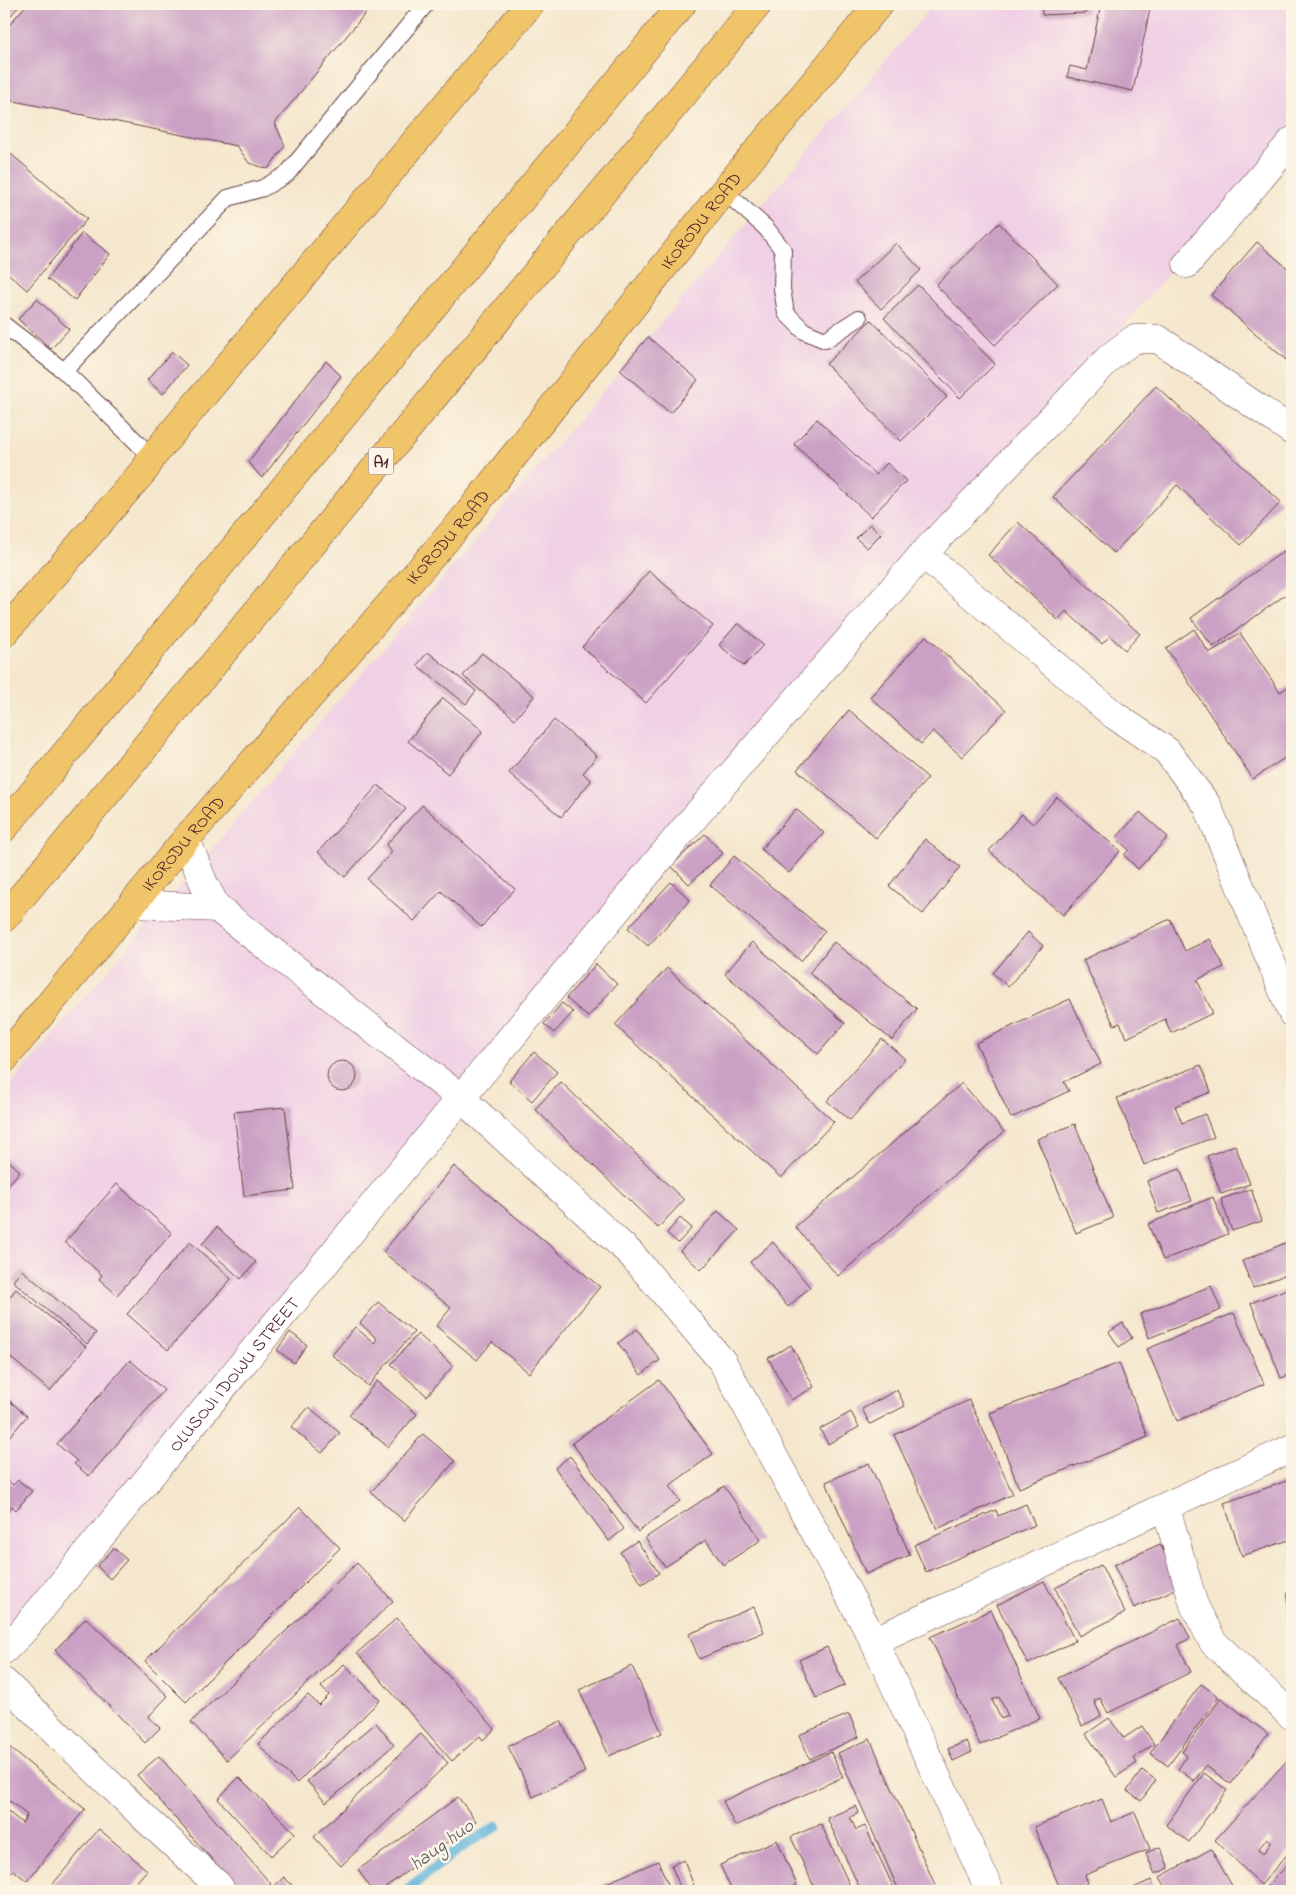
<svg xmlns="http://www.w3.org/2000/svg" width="1296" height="1895" viewBox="0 0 1296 1895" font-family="'Indie Flower',sans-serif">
<rect width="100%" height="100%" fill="#fcf5e5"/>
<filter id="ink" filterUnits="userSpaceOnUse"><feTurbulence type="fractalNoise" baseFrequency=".02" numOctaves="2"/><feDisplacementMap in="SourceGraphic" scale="10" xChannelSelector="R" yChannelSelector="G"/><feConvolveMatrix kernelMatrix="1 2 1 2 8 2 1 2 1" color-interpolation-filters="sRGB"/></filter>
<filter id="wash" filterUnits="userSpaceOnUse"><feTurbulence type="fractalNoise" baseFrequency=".0096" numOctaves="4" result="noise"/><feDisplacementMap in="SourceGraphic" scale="20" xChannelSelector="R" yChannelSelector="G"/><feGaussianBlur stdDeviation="1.12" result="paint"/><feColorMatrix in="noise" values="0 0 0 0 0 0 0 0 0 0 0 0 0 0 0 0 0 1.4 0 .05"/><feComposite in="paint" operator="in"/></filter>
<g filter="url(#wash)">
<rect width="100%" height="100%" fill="#f5e7cd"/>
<path fill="#f0d0e5" d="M934 4H1292V128L803 703 4 1656V1092Z"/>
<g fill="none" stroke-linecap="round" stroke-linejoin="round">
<path stroke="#60b5dc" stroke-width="10" d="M405 1891 459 1849 497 1826"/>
</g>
<g id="blocks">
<g fill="#caa0c4" fill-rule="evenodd">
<path d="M4 4H21L4 23Z"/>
<path d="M27 4H373L275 123 285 146 268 169 249 163 237 146 4 99V31Z"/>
<path d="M1042 4H1086L1087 13 1042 15Z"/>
<path d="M1101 4H1151L1133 91 1067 77 1070 66 1087 70Z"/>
<path d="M4 148 87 219 27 290 4 270Z"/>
<path d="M999 223 1058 284 995 345 936 285Z"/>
<path d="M82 233 110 254 75 300 47 279Z"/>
<path d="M1257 242 1292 272V365L1211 295Z"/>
<path d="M896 243 921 270 881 309 855 282Z"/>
<path d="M918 285 995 364 960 398 884 318Z"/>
<path d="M37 299 69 329 51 349 18 319Z"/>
<path d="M871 320 947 397 901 441 826 364Z"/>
<path d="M648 337 698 380 670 413 620 370Z"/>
<path d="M172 352 187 365 163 394 147 380Z"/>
<path d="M326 361 341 376 262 478 248 462Z"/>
<path d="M1156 386 1281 502 1241 545 1177 485 1114 553 1053 497Z"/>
<path d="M817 419 876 475 887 463 906 481 871 517 794 444Z"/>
<path d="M1018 522 1140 634 1125 650 1110 636 1102 644 1066 611 1058 620 988 555Z"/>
<path d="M870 524 881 534 867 548 856 538Z"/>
<path d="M1292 545V590L1213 647 1191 618Z"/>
<path d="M649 571 713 626 646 703 582 647Z"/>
<path d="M738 623 763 645 744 666 719 645Z"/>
<path d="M1194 629 1209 653 1240 633 1280 692 1292 684V753L1253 779 1166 648Z"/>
<path d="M926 636 1006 710 962 757 933 731 921 744 870 697Z"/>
<path d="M428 652 476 691 466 704 417 665Z"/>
<path d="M482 653 534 696 515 719 463 676Z"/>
<path d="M443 698 483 731 448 774 408 741Z"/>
<path d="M849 710 928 778 876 838 797 770Z"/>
<path d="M554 720 597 756 583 773 591 781 561 817 509 773Z"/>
<path d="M378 785 406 809 345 877 318 852Z"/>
<path d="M1057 797 1120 851 1063 915 989 851 1022 814 1033 824Z"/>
<path d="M422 805 515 889 481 927 441 891 414 921 367 879 392 852 386 845Z"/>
<path d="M796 809 824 833 789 873 761 849Z"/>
<path d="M1140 812 1168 837 1138 869 1124 855 1129 850 1116 838Z"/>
<path d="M705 834 723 853 689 884 671 866Z"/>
<path d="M925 839 960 867 923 914 889 886Z"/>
<path d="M734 856 825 931 801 961 710 885Z"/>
<path d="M671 882 690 900 648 946 628 928Z"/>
<path d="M1170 919 1185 951 1210 939 1224 967 1197 980 1213 1013 1171 1033 1165 1019 1127 1038 1120 1023 1114 1025 1083 960Z"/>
<path d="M1028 932 1043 946 1008 987 993 973Z"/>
<path d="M752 942 845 1023 818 1054 725 974Z"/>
<path d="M834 942 917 1009 892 1040 809 973Z"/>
<path d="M596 964 617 984 588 1017 566 998Z"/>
<path d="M667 968 834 1122 781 1178 615 1025Z"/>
<path d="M1070 999 1101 1064 1064 1082 1069 1091 1011 1118 976 1043Z"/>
<path d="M562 1003 573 1012 554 1033 544 1024Z"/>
<path d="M882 1039 905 1059 850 1120 827 1101Z"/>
<path d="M534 1052 557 1072 532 1101 509 1081Z"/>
<circle cx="342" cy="1076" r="15"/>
<path d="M1201 1065 1211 1092 1175 1106 1182 1123 1205 1114 1214 1137 1144 1165 1117 1098Z"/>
<path d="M561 1082 684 1200 658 1228 535 1109Z"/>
<path d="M962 1083 1004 1132 838 1276 795 1227Z"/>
<path d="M285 1107 295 1190 244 1196 234 1112Z"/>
<path d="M1075 1124 1113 1218 1076 1233 1037 1139Z"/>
<path d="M1235 1145 1250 1184 1221 1194 1207 1156Z"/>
<path d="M4 1157 20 1171 4 1190Z"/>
<path d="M454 1166 600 1287 529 1373 492 1342 477 1360 436 1326 451 1308 383 1252Z"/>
<path d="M1180 1169 1192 1201 1158 1213 1147 1181Z"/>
<path d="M117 1184 172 1233 117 1295 99 1279 102 1275 65 1242Z"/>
<path d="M1251 1189 1262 1221 1232 1231 1221 1199Z"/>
<path d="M1213 1197 1228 1234 1163 1260 1148 1224Z"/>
<path d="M718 1211 739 1230 701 1270 680 1251Z"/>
<path d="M680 1218 692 1228 678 1243 667 1233Z"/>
<path d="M217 1227 256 1262 241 1279 202 1244Z"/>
<path d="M1292 1240V1272L1253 1288 1242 1261Z"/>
<path d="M190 1242 231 1279 168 1350 127 1314Z"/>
<path d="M773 1242 810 1287 788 1307 750 1262Z"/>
<path d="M22 1270 96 1333 87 1344 13 1281Z"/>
<path d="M1211 1286 1221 1310 1149 1338 1140 1314Z"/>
<path d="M1292 1287V1374L1281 1378 1251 1303Z"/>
<path d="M16 1289 86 1347 50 1391 4 1352V1304Z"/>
<path d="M378 1302 414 1332 368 1386 332 1355 355 1327 374 1343 377 1339 360 1323Z"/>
<path d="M1234 1313 1264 1384 1177 1421 1147 1349Z"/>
<path d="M1123 1323 1132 1338 1119 1347 1109 1332Z"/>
<path d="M637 1329 660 1360 641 1375 618 1343Z"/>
<path d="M290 1332 307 1345 294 1363 277 1350Z"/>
<path d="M418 1334 453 1366 427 1396 391 1364Z"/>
<path d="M791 1345 814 1387 791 1400 768 1358Z"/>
<path d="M130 1360 164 1390 89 1476 74 1464 77 1461 57 1444Z"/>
<path d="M1119 1363 1148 1437 1019 1488 990 1413Z"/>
<path d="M659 1380 713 1454 669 1486 680 1501 638 1532 572 1443Z"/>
<path d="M377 1381 417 1414 388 1447 349 1415Z"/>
<path d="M897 1390 905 1406 870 1424 862 1409Z"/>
<path d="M4 1396 27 1416 4 1443Z"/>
<path d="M969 1400 1013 1494 937 1529 894 1435Z"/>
<path d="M309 1407 340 1433 322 1453 291 1427Z"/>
<path d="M851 1412 859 1427 828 1444 820 1429Z"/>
<path d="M423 1434 455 1461 404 1521 371 1492Z"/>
<path d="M570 1456 624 1529 609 1541 555 1468Z"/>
<path d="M869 1463 910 1555 866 1574 826 1482Z"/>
<path d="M4 1477 13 1485 18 1480 32 1491 16 1510 12 1506 4 1515Z"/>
<path d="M1292 1479V1539L1242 1556 1224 1503Z"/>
<path d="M724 1486 761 1540 723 1565 706 1540 665 1567 645 1538Z"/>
<path d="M1026 1504 1035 1525 926 1572 914 1545 996 1510 998 1516Z"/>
<path d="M300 1507 340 1548 186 1702 145 1661Z"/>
<path d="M637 1541 659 1573 642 1584 620 1552Z"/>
<path d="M1160 1544 1180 1587 1134 1608 1114 1565Z"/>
<path d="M114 1548 127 1560 110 1579 97 1566Z"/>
<path d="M357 1563 393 1601 227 1760 191 1722Z"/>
<path d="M1101 1565 1125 1613 1079 1636 1055 1588Z"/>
<path d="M1044 1581 1075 1641 1028 1664 997 1605Z"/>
<rect x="1288" y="1593" width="4" height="27"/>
<path d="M754 1607 764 1632 699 1659 689 1634Z"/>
<path d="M991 1610 1040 1718 980 1745 930 1637ZM999 1697 1008 1716 1001 1719 992 1700Z"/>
<path d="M86 1618 168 1696 148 1717 160 1728 145 1743 55 1650Z"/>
<path d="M397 1618 495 1729 483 1740 480 1736 452 1761 357 1653Z"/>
<path d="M1180 1618 1190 1638 1178 1645 1191 1672 1108 1713 1100 1698 1094 1701 1101 1716 1082 1726 1058 1678Z"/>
<path d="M827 1647 845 1685 816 1698 799 1660Z"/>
<path d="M344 1664 380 1700 297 1783 258 1744 308 1695 319 1705 329 1695 321 1687Z"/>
<path d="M632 1666 662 1733 609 1756 579 1690Z"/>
<path d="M1201 1684 1219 1697 1168 1766 1150 1753Z"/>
<path d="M1221 1698 1268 1734 1231 1784 1206 1766 1194 1781 1178 1769 1187 1756 1182 1752Z"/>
<path d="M849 1714 859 1737 810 1759 799 1735Z"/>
<path d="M1109 1718 1124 1738 1142 1726 1154 1744 1134 1758 1137 1763 1116 1777 1086 1734Z"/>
<path d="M561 1721 585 1772 533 1797 508 1746Z"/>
<path d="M376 1723 394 1745 326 1803 307 1781Z"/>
<path d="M421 1734 448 1763 341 1866 314 1837Z"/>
<path d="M870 1739 936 1887 926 1891H899L838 1753Z"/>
<path d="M967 1741 972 1752 953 1761 948 1749Z"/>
<path d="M4 1743 85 1809 27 1881 13 1870 4 1882ZM10 1801 27 1815 22 1823 4 1808Z"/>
<path d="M831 1752 843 1777 735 1826 723 1801Z"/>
<path d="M1292 1755V1849L1261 1885 1215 1840ZM1267 1838 1272 1842 1263 1854 1258 1850Z"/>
<path d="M159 1756 271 1884 262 1891H240L137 1775Z"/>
<path d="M1142 1770 1156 1780 1141 1801 1127 1791Z"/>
<path d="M1204 1773 1227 1790 1189 1842 1166 1825Z"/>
<path d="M239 1777 295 1833 271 1856 218 1799Z"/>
<path d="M458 1797 476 1821 380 1891H373L358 1870Z"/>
<path d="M1102 1799 1111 1822 1135 1812 1150 1849 1085 1875 1088 1883 1068 1891H1061L1034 1827Z"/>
<path d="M856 1806 859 1813 850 1817 856 1830 865 1826 895 1891H861L827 1818Z"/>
<path d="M821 1824 851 1888 844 1891H816L791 1837Z"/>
<path d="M99 1829 147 1870 129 1891H47Z"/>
<path d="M777 1840 797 1885 783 1891H732L720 1865Z"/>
<path d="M1160 1847 1169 1868 1155 1874 1146 1853Z"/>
<path d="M1211 1849 1235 1891H1168L1160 1877Z"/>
<path d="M684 1860 696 1891H682L671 1865Z"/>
<path d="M658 1861 671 1891H596L595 1888Z"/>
<path d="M1292 1861V1891H1273L1267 1886Z"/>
<path d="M284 1877 298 1891H269Z"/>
<path d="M1151 1880 1156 1891H1127Z"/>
</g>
</g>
</g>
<g filter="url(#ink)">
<use href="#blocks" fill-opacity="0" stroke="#643d43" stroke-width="1"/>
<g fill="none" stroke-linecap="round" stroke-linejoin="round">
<defs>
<g id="service">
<path d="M724 191 766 228 783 250 782 289 786 313 804 331 825 340 859 318"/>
<path d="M4 325 64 371 152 457"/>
<path d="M64 371 228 198 263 188 287 174 426 4"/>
</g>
<g id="minor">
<path d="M1187 264 1292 141"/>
<path d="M923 554 1114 715 1167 751 1207 805 1292 1013"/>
<path d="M1166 1508 1194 1605 1213 1642 1292 1716"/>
<path d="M874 1641 1292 1448"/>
<path id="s1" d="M4 1650 22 1632 461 1098 686 827 923 554 1110 357 1134 339H1158L1292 431"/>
<path d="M4 1682 147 1820 217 1884 222 1891"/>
</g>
<g id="tertiary">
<path d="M186 839 204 884 217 908 461 1098 631 1254 722 1361 874 1641 990 1891"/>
<path d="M133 904 217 908"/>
</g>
<g id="primary">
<path d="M4 633 146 468 152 457 530 4"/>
<path id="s2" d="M4 1059 186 839 463 520 724 191 879 4"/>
</g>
<g id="motorway">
<path d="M4 828 682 4"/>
<path d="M4 918 758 4"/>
</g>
</defs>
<use href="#service" stroke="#643d43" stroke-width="18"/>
<use href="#minor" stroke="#643d43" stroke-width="29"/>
<use href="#tertiary" stroke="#643d43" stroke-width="29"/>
<use href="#primary" stroke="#643d43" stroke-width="29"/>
<use href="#motorway" stroke="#643d43" stroke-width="29"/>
<use href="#service" stroke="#fff" stroke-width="16"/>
<use href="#minor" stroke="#fff" stroke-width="28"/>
<use href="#tertiary" stroke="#fff" stroke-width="28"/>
<use href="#primary" stroke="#f0c469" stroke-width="28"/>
<use href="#motorway" stroke="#f0c469" stroke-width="28"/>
</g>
</g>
<g text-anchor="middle" stroke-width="5" stroke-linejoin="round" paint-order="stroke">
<rect fill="#fcf5e5" stroke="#7f5f63" stroke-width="1" x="368.5" y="447.5" width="25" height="27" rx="4"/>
<g font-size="16" font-weight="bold" fill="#4a1f2b">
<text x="381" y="467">A1</text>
</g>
<g font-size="18" fill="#4a1f2b" stroke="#fcf5e5">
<text dy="6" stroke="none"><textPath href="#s2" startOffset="1090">IKORODU ROAD</textPath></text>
<text dy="6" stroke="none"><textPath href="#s2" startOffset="685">IKORODU ROAD</textPath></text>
<text dy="6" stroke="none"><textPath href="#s2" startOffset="280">IKORODU ROAD</textPath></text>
<text dy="6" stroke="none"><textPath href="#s1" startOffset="359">OLUSOJI IDOWU STREET</textPath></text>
</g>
<g font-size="19" font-style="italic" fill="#525469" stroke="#fcf5e5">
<text transform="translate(441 1844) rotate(-36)" y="7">haug huo</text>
</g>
</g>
<rect width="1296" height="1895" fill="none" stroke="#fcf5e5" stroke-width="20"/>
</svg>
